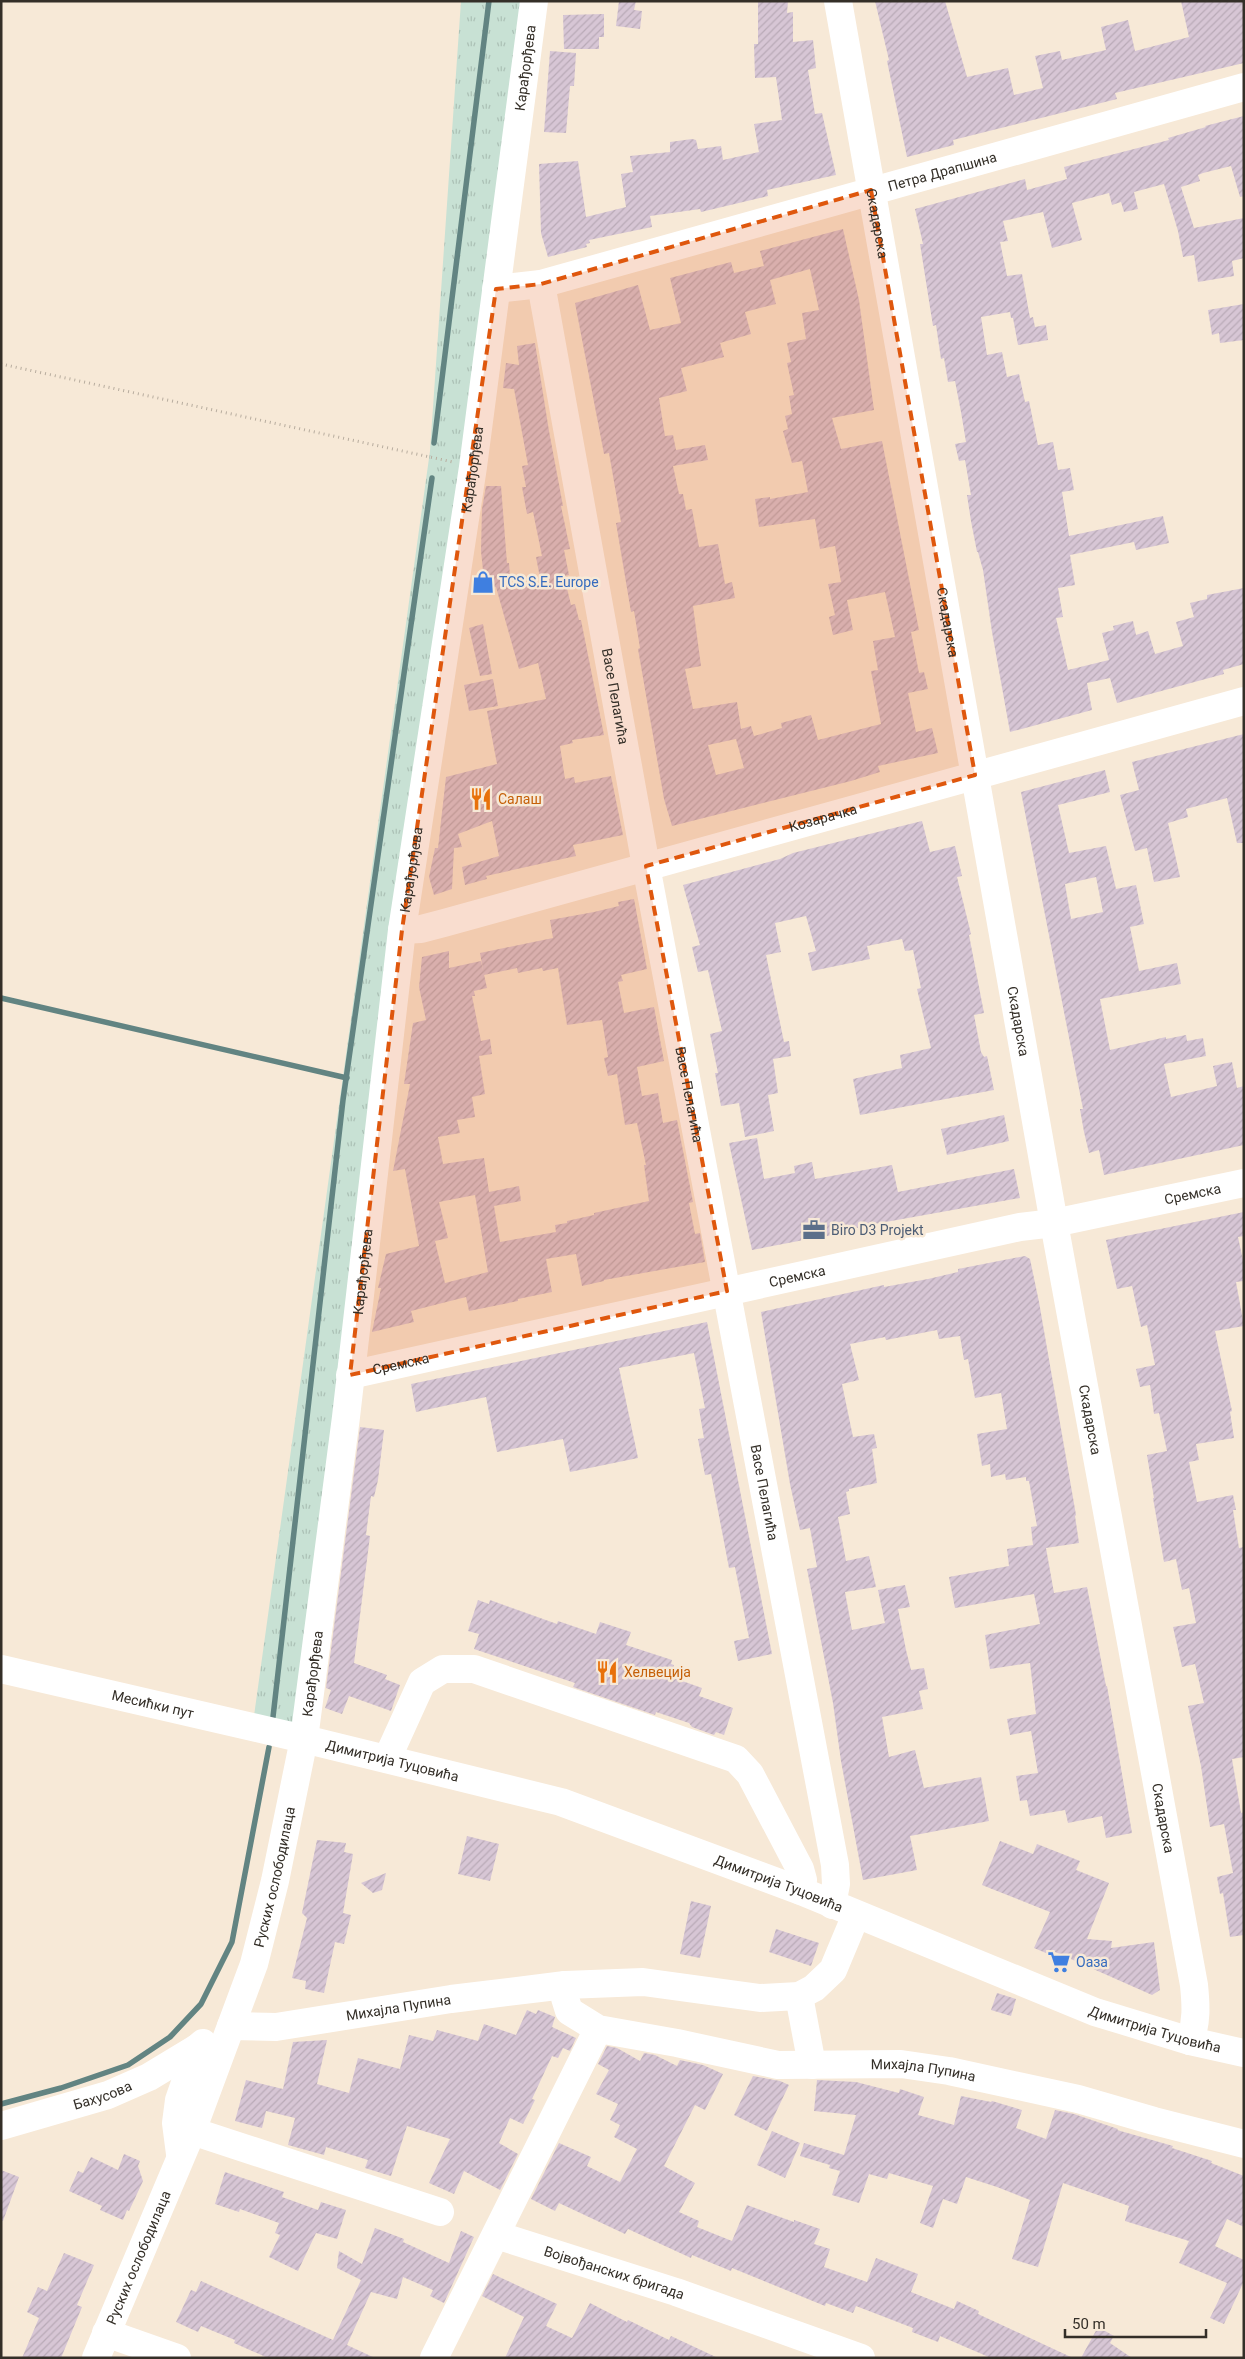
<svg xmlns="http://www.w3.org/2000/svg" width="1245" height="2359" viewBox="0 0 1245 2359" font-family="Roboto,sans-serif">
<defs>
<pattern id="grass-tufts" width="24" height="20" patternUnits="userSpaceOnUse" patternTransform="scale(1.25)"><rect width="24" height="20" fill="#c8e1d4"/><path d="M3 7l-1-3M5 7V3M7 7l1-3M15 17l-1-3M17 17v-4M19 17l1-3" fill="none" stroke="#acc1b6"/></pattern>
<pattern id="building-hatch" width="6" height="6" patternUnits="userSpaceOnUse" patternTransform="scale(1.25)"><rect width="6" height="6" fill="#d7c6d5"/><path d="M-1 1l2-2M0 6l6-6M5 7l2-2" fill="none" stroke="#b9aab7"/></pattern>
</defs>
<rect width="100%" height="100%" fill="#f7e9d7"/>
<path fill="url(#grass-tufts)" d="M461 1H536L302 1733 253 1723 430 451Z"/>
<g fill="none" stroke-linecap="round" stroke-linejoin="round">
<g stroke="#628482" stroke-width="5.5">
<path d="M434 443 489 1"/>
<path d="M1 998 347 1078"/>
<path d="M273 1717 343 1100 432 478"/>
<path d="M1 2104 61 2088 128 2065 170 2037 201 2004 232 1942 269 1747"/>
</g>
</g>
<g fill="url(#building-hatch)" fill-rule="evenodd">
<path d="M619 1H636L634 10 642 11 640 29 616 26Z"/>
<path d="M758 1H788L787 13 793 12V42L813 40 816 68 808 70 815 114 822 113 836 175 767 190 768 196 701 212 700 209 650 216 652 227 589 240 590 243 586 244 587 247 548 257 541 233 539 164 578 161 586 217 626 207 621 174 633 172 630 156 670 152V142L692 139 696 140 698 149 721 146 723 160 759 152 754 124 782 120 776 77 755 78 754 44H758Z"/>
<path d="M875 1H945L967 77 1008 68 1014 95 1043 88 1035 56 1060 51 1062 60 1106 50 1101 27 1128 20 1135 51 1189 37 1181 1H1244V63L1115 93 1117 99 953 140 954 145 907 157 887 61 889 60Z"/>
<path d="M604 14V37H599V49H564L563 15Z"/>
<path d="M550 51 576 53 574 86H570L566 133 544 132Z"/>
<path d="M1244 116V196L1240 197 1231 166 1203 173 1198 175 1200 181 1181 187 1194 228 1244 218V258L1232 261 1234 276 1198 282 1194 255 1183 257 1178 231 1164 184 1134 192 1138 209 1124 212 1121 202 1112 205 1109 193 1072 203 1082 240 1052 248 1043 212 1003 221 1008 241 1000 242 1007 276 1022 274 1030 318 1033 317 1035 327 1046 325 1048 340 1018 345 1013 318H1011L1010 312 981 317 987 355 1002 352 1007 377 1019 374 1025 402 1029 401 1038 445 1053 442 1058 470 1070 468 1074 490 1062 492 1069 536 1163 516 1169 543 1136 550 1134 542 1070 555 1075 585 1058 588 1063 617 1056 618 1068 670 1109 660 1102 633 1114 630 1113 626 1133 621 1136 635 1148 631 1155 654 1183 646 1176 622 1194 617 1190 603 1207 599V595L1244 588V664L1223 670 1224 674 1117 703 1110 678 1087 683 1092 710 1010 732 992 632 983 570 978 552H977L971 521 967 495H971L965 460 959 461 955 444 966 442 961 412 955 381 948 382 944 358 941 359 936 325 933 326 920 244H923L915 209 1025 179 1027 190 1067 179 1064 167 1169 140 1168 138 1206 127 1205 126Z"/>
<path d="M843 229 859 300 874 410 832 418 841 449 882 441 919 630 911 632 919 673 924 672 928 689 908 693 916 732 932 728 938 753 878 766 880 772 851 781 672 826 664 799 638 649 640 648 634 611 631 612 616 523 621 522 609 453 604 454 575 303 638 285 650 330 681 323 670 278 731 262 734 273 764 266 760 251ZM810 269 819 310 802 313 806 339 787 343 791 362 787 363 794 395 789 396 792 414 785 416 788 429 783 431 792 463 802 461 808 492 770 499V497L755 499 759 527 815 519 820 549 835 546 841 582 828 584 835 615 829 617 833 635 853 630 847 600 885 592 895 637 873 641 878 670 871 671 881 724 818 740 811 715 781 723 782 728 754 736 751 726 741 729 737 702 693 709 685 669 701 666 693 606 735 598 732 582 725 584 718 544 699 547 692 509 686 510 683 494H679L673 466 708 460 705 445 676 450 673 435 665 436 659 398 687 391 681 368 724 357 720 343 751 334 745 312 776 304 770 280ZM736 739 744 768 716 775 708 745Z"/>
<path d="M1244 304V340L1220 343 1219 333 1212 335 1208 310Z"/>
<path d="M535 343 549 431 563 506H561L570 549 564 550 569 575 564 576 571 605 575 604 579 620H581L604 735 572 740 573 743 560 746 565 779 574 777 575 783 611 776 623 835 573 845 576 856 486 876 487 879 465 885 462 867 499 856 492 821 458 834 462 847 454 848 452 889 434 895 429 877 435 848H438L446 777 497 764 487 711 546 699 538 663 519 669 496 587 485 590 481 551 482 509 486 486H501L507 563H509L511 590 541 583 536 557 542 556 533 512 527 514 522 487H526L522 466 528 465 514 389 503 388 506 363 519 365 517 346Z"/>
<path d="M483 624 492 674 480 676 469 628Z"/>
<path d="M493 679 498 706 469 711 464 685Z"/>
<path d="M1244 734V843H1237L1227 798 1186 809 1188 817 1168 823 1180 877 1154 882 1147 848 1135 851 1120 795 1139 790 1132 762Z"/>
<path d="M1105 770 1110 792 1058 805 1069 853 1106 846 1116 889 1136 885 1144 924 1130 927 1139 971 1177 963 1181 984 1100 999 1110 1050 1166 1037V1039L1186 1035 1187 1041 1203 1038 1206 1056 1164 1064 1171 1097 1217 1086 1213 1066 1232 1062 1237 1088 1244 1086V1145L1104 1175 1099 1150 1089 1153 1084 1132 1080 1109H1083L1021 792ZM1096 877 1103 912 1071 919 1065 884Z"/>
<path d="M922 821 930 852 955 846 962 876 957 877 971 934 969 935 984 1013 974 1015 981 1052 984 1057 987 1056 994 1090 860 1115 853 1079 902 1068 900 1055 931 1048 917 989 921 988 913 950 905 951 902 939 867 946 870 959 812 971 808 953 816 951 806 916 775 923 781 952 766 955 784 1042 789 1041 791 1056 773 1059 778 1093 768 1095 774 1131 745 1137 739 1103 721 1106 715 1073H718L710 1034 722 1031 708 970 698 972 692 947 700 945 683 885 780 859 793 853Z"/>
<path d="M634 899 647 969 621 975 623 981 618 982 624 1013 654 1007 664 1061 637 1067 642 1096 658 1093 663 1123 677 1120 693 1202 689 1203 695 1234 700 1233 705 1262 604 1280V1281L582 1286 576 1254 546 1259 552 1292 518 1299V1301L469 1311 466 1297 411 1311 414 1322 372 1332 381 1288H378L386 1254 419 1246 405 1169 393 1171 410 1084H404L413 1023 426 1020 419 987 422 957 449 951V968L481 961 487 988 474 991 475 996H472L481 1041 490 1039 492 1054 479 1056 485 1094 472 1097 475 1117 457 1120 460 1133 438 1137 443 1164 484 1158 489 1192 519 1186 521 1201 494 1206 500 1242 556 1232 555 1225 567 1223V1221L594 1215V1213L649 1201 644 1165H646L637 1123 625 1125 617 1074 608 1076 604 1058 608 1057 602 1020 567 1025 558 968 543 971 542 968 518 973 517 968 484 975 480 953 553 938 550 920 594 912 619 906 618 902ZM475 1195 488 1272 445 1283 435 1241 448 1238 439 1202Z"/>
<path d="M1004 1115 1009 1141 947 1155 941 1129Z"/>
<path d="M757 1138 764 1179 795 1173 794 1166 812 1162 815 1179 892 1165 898 1192 1014 1169 1020 1198 869 1225 809 1241V1239L752 1250 729 1143Z"/>
<path d="M1244 1212V1236L1238 1237 1244 1265V1281L1236 1282 1244 1326 1215 1331 1232 1411 1230 1412 1234 1438 1196 1444 1199 1460 1189 1462 1197 1502 1233 1495 1236 1510H1233L1239 1548 1244 1547V1757L1232 1759 1241 1813 1244 1812V1935L1230 1937 1223 1893 1220 1894 1217 1877 1233 1873 1224 1824 1210 1827 1201 1766 1188 1706 1204 1703 1195 1664 1182 1667 1173 1627 1196 1623 1189 1588 1182 1590 1176 1559 1164 1562 1153 1498H1154L1147 1455 1167 1451 1159 1413 1154 1414 1150 1385 1140 1387 1136 1369 1155 1365 1147 1325 1141 1327 1132 1286 1117 1289 1106 1240Z"/>
<path d="M1025 1256 1030 1259 1039 1302 1076 1515 1075 1516 1079 1543 1046 1548 1054 1593 1087 1587 1106 1686H1107L1132 1833 1106 1838 1102 1816 1068 1823 1065 1810 1030 1816 1027 1800 1020 1801 1016 1776 1038 1773 1031 1731 1010 1735 1007 1719 1036 1714 1030 1663 990 1669 985 1635 1040 1624 1034 1594 955 1608 949 1577 1009 1566 1007 1549 1033 1545 1031 1527 1037 1526 1029 1481H1026V1477L1006 1480 1005 1474 991 1477 990 1464 982 1466 977 1434 1007 1429 1001 1393 975 1398 968 1359 964 1360 960 1336 939 1339 937 1330 886 1340 885 1337 850 1344 859 1380 842 1384 853 1437 874 1434 877 1448 872 1449 877 1483 849 1489V1491L846 1492 850 1514 838 1517 846 1561 869 1556 876 1587 845 1592 852 1630 885 1623 878 1590 905 1585 910 1607 898 1609 906 1650 911 1670 924 1668 928 1689 919 1691 923 1709 882 1717 889 1757 915 1750 924 1788 981 1777 989 1821 910 1836 917 1870 863 1880 841 1761 833 1703 807 1569 817 1567 810 1528 800 1530 790 1484 761 1312 884 1285V1287L928 1279 958 1272V1269Z"/>
<path d="M707 1322 772 1654 738 1661 734 1641 749 1638 735 1567 729 1568 711 1474 705 1475 698 1439 704 1438 699 1409 705 1408 694 1353 619 1368 638 1458 570 1472 563 1439 497 1452 486 1397 416 1412 411 1384Z"/>
<path d="M360 1427 384 1430 378 1480 374 1497 371 1496 366 1535 370 1536 354 1663 387 1675 385 1679 400 1685 391 1711 349 1696 342 1714 325 1708 331 1690 326 1688Z"/>
<path d="M478 1600 489 1604 490 1600 557 1624 558 1621 596 1634 600 1622 631 1632 626 1645 672 1660 671 1664 674 1665 671 1677 702 1688 699 1696 733 1708 724 1735 716 1732 714 1735 692 1727 689 1723 656 1712 655 1715 573 1687 575 1683 474 1649 479 1634 468 1631Z"/>
<path d="M467 1836 499 1844 490 1881 458 1874Z"/>
<path d="M317 1840 346 1843 344 1852 353 1854 343 1913 351 1915 344 1944 335 1942 324 1993 305 1989 306 1981 292 1978 307 1918 302 1913Z"/>
<path d="M1000 1841 1033 1854 1037 1844 1080 1861 1076 1870 1109 1883 1087 1939 1112 1941 1111 1948 1154 1942 1160 1990 1152 1995 1055 1952 1053 1956 1034 1948 1050 1912 982 1885Z"/>
<path d="M386 1873 382 1890 373 1893 361 1883Z"/>
<path d="M691 1901 711 1906 700 1958 680 1954Z"/>
<path d="M776 1929 819 1943 811 1966 769 1952Z"/>
<path d="M997 1993 1016 1999 1011 2016 991 2010Z"/>
<path d="M527 2010 536 2014 538 2010 555 2017 552 2027 576 2038 570 2051 563 2048 558 2058 552 2056 532 2099 535 2100 523 2124 510 2118 499 2143 518 2154 500 2190 464 2171 454 2194 429 2183 450 2139 407 2126 391 2176 365 2168 368 2160 326 2147 324 2155 288 2145 295 2118 266 2111 262 2128 235 2121 246 2080 283 2089 293 2042 327 2040 317 2084 349 2093 358 2058 400 2069 409 2035 433 2041 437 2030 478 2041 484 2024 516 2035Z"/>
<path d="M607 2046 617 2048 640 2061 644 2053 655 2055 677 2066 680 2060 703 2065 723 2074 705 2110 695 2105 664 2166 695 2183 679 2212 699 2221 697 2227 732 2241 747 2205 794 2222V2220L820 2229 814 2244 830 2249 824 2267 867 2282 876 2258 918 2274 911 2292 954 2309 957 2301 979 2311 978 2314 1073 2358H991L940 2336 938 2342 912 2332 913 2328 856 2306 853 2313 826 2303 825 2306 732 2268 731 2271 692 2255 691 2258 628 2229 625 2234 559 2203 555 2211 531 2199 559 2143 591 2157 587 2166 620 2182 637 2149 614 2137 620 2125 610 2120 618 2104 596 2094 609 2070 598 2064Z"/>
<path d="M753 2076 780 2081 789 2085 767 2131 734 2115Z"/>
<path d="M817 2080 856 2082 899 2093 900 2089 924 2097 918 2115 954 2125 961 2096 991 2102 992 2101 1022 2110 1016 2128 1046 2139 1055 2110 1074 2114 1118 2129 1117 2130 1173 2146 1172 2148 1212 2161 1211 2163 1244 2176V2227L1227 2219 1215 2246 1244 2260V2281L1224 2324 1210 2318 1227 2283 1179 2263 1189 2241 1125 2221 1129 2206 1098 2195 1063 2183 1038 2267 1012 2259 1030 2200 997 2187 966 2177 957 2204 943 2199 933 2228 920 2223 933 2186 889 2173 887 2179 869 2174 859 2203 832 2195 840 2171 829 2168 830 2165 800 2156 804 2143 844 2155 856 2115 814 2111Z"/>
<path d="M772 2131 800 2143 785 2178 757 2165Z"/>
<path d="M124 2154 140 2161 138 2166 143 2181 129 2211 127 2210 123 2220 100 2210 102 2206 69 2191 78 2171 83 2173 91 2157 118 2170Z"/>
<path d="M1 2170 19 2177 3 2221H1Z"/>
<path d="M225 2172 284 2192 282 2197 318 2210 321 2202 346 2210 337 2239 316 2233 298 2271 269 2257 280 2235 275 2233 279 2223 240 2209 239 2212 215 2204Z"/>
<path d="M375 2228 404 2239 403 2242 449 2263 461 2231 474 2237 444 2303 430 2296 433 2290 403 2277 397 2299 371 2292 347 2345 375 2358H268L234 2343 235 2340 201 2326 198 2332 176 2322 191 2290 196 2292 201 2281 333 2340 361 2280 337 2268 339 2251 362 2264Z"/>
<path d="M64 2253 94 2265 77 2305 82 2307 61 2358H22L39 2318 27 2312 38 2287 47 2291Z"/>
<path d="M493 2274 557 2304 546 2326 572 2338 590 2303 627 2322 628 2320 669 2340 671 2336 718 2358H505L524 2317 482 2296Z"/>
<path d="M1098 2327 1114 2336 1110 2343 1132 2358H1081Z"/>
</g>
<g fill="none" stroke-linecap="round" stroke-linejoin="round">
<path stroke="#b7ac9e" stroke-width="3" stroke-dasharray="1 4" stroke-linecap="butt" d="M1 364 453 462"/>
<g stroke="#fff" stroke-width="28">
<path id="s1" d="M838 1 1054 1223 1194 1985C1196 2005 1197 2022 1190 2041"/>
<path id="s2" d="M541 284 646 866 835 1865 836 1884 832 1905"/>
<path id="s3" d="M496 289 541 284 1244 87"/>
<path id="s4" d="M402 930 421 929 444 923 1244 701"/>
<path id="s5" d="M350 1375 1020 1227 1054 1223 1244 1183"/>
<path id="s6" d="M1 1669 304 1739 561 1802 801 1891 1095 2012 1190 2041 1244 2053"/>
<path d="M387 1759 422 1682 443 1669H474L736 1759 750 1774 800 1869 803 1880 801 1891"/>
<path id="s7" d="M565 1985V1998L569 2011 598 2029 677 2043 778 2065 901 2064 949 2071 1078 2099 1154 2121 1244 2144"/>
<path d="M799 1996 812 2065"/>
<path id="s8" d="M231 2026 276 2027 451 1999 565 1985 643 1982 760 1998 799 1996 814 1988 833 1970 856 1915"/>
<path id="s9" d="M1 2126 108 2095 149 2077 197 2048 207 2062 211 2077"/>
<path d="M192 2131 440 2212"/>
<path d="M180 2154 176 2123 179 2100 197 2048 203 2043"/>
<path id="s10" d="M496 2235 676 2292 861 2358"/>
<path d="M106 2333 177 2358"/>
<path id="s11" d="M96 2358 192 2131 254 1964 275 1881 304 1739 346 1417 402 930 473 467 534 1"/>
<path d="M434 2358 598 2029"/>
</g>
</g>
<path fill="#df570d" fill-opacity="0.2" stroke="#df570d" stroke-width="4" stroke-dasharray="10 6" stroke-linejoin="round" d="M871 190 975 775 646 866 727 1291 350 1375 402 930 496 289 541 284Z"/>
<defs>
<symbol id="shop-bare" viewBox="-9 -9 18 18"><path d="M-5-2.5h2.3a2.7 3.5 0 0 1 5.4 0H5L5.5 6h-11ZM-1.5-2.5h3a1.5 2.3 0 0 0-3 0Z" fill="#3f7fe0" stroke="#f7e9d7" stroke-width="2.5" paint-order="stroke"/></symbol>
<symbol id="restaurant-bare" viewBox="-9 -9 18 18"><path d="M-5-6h1v4h1v-4h1v4h1v-4h1v5L-1.5 .5V6h-2V.5L-5-1ZM5-6V6H3V1.5H1.5Q1.5-4 5-6Z" fill="#e8710a" stroke="#f7e9d7" stroke-width="2.5" paint-order="stroke"/></symbol>
<symbol id="office-bare" viewBox="-9 -9 18 18"><path d="M-6-3h4V-5.5h4V-3h4V5H-6ZM-1-4.5V-3h2v-1.5ZM-6 0V1H6V0Z" fill="#5c6f8a" stroke="#f7e9d7" stroke-width="2.5" paint-order="stroke"/></symbol>
<symbol id="supermarket-bare" viewBox="-9 -9 18 18"><path d="M-6-5.5h2.5l.6 2H6L4.5 2H-2.5L-4.4-4H-6ZM-1.5 3.2a1.3 1.3 0 1 0 .1 0ZM3 3.2a1.3 1.3 0 1 0 .1 0Z" fill="#3f7fe0" stroke="#f7e9d7" stroke-width="2.5" paint-order="stroke"/></symbol>
</defs>
<g fill-rule="evenodd">
<use href="#shop-bare" x="467" y="566" width="32" height="32"/>
<use href="#restaurant-bare" x="465" y="783" width="32" height="32"/>
<use href="#office-bare" x="798" y="1214" width="32" height="32"/>
<use href="#restaurant-bare" x="591" y="1656" width="32" height="32"/>
<use href="#supermarket-bare" x="1043" y="1946" width="32" height="32"/>
</g>
<g text-anchor="middle" stroke-width="5" stroke-linejoin="round" paint-order="stroke">
<g font-size="14" fill="#342f28" stroke="#f7e9d7">
<text dy="5" stroke="none"><textPath href="#s11" startOffset="2341">Карађорђева</textPath></text>
<text dy="5" stroke="none"><textPath href="#s3" startOffset="462">Петра Драпшина</textPath></text>
<text dy="5" stroke="none"><textPath href="#s1" startOffset="226">Скадарска</textPath></text>
<text dy="5" stroke="none"><textPath href="#s11" startOffset="1936">Карађорђева</textPath></text>
<text dy="5" stroke="none"><textPath href="#s1" startOffset="631">Скадарска</textPath></text>
<text dy="5" stroke="none"><textPath href="#s2" startOffset="419">Васе Пелагића</textPath></text>
<text dy="5" stroke="none"><textPath href="#s4" startOffset="436">Козарачка</textPath></text>
<text dy="5" stroke="none"><textPath href="#s11" startOffset="1531">Карађорђева</textPath></text>
<text dy="5" stroke="none"><textPath href="#s1" startOffset="1036">Скадарска</textPath></text>
<text dy="5" stroke="none"><textPath href="#s2" startOffset="824">Васе Пелагића</textPath></text>
<text dy="5" stroke="none"><textPath href="#s5" startOffset="862">Сремска</textPath></text>
<text dy="5" stroke="none"><textPath href="#s11" startOffset="1126">Карађорђева</textPath></text>
<text dy="5" stroke="none"><textPath href="#s5" startOffset="458">Сремска</textPath></text>
<text dy="5" stroke="none"><textPath href="#s5" startOffset="52">Сремска</textPath></text>
<text dy="5" stroke="none"><textPath href="#s1" startOffset="1441">Скадарска</textPath></text>
<text dy="5" stroke="none"><textPath href="#s2" startOffset="1229">Васе Пелагића</textPath></text>
<text dy="5" stroke="none"><textPath href="#s11" startOffset="721">Карађорђева</textPath></text>
<text dy="5" stroke="none"><textPath href="#s6" startOffset="156">Месићки пут</textPath></text>
<text dy="5" stroke="none"><textPath href="#s6" startOffset="402">Димитрија Туцовића</textPath></text>
<text dy="5" stroke="none"><textPath href="#s1" startOffset="1846">Скадарска</textPath></text>
<text dy="5" stroke="none"><textPath href="#s11" startOffset="514">Руских ослободилаца</textPath></text>
<text dy="5" stroke="none"><textPath href="#s6" startOffset="808">Димитрија Туцовића</textPath></text>
<text dy="5" stroke="none"><textPath href="#s8" startOffset="169">Михајла Пупина</textPath></text>
<text dy="5" stroke="none"><textPath href="#s6" startOffset="1212">Димитрија Туцовића</textPath></text>
<text dy="5" stroke="none"><textPath href="#s7" startOffset="390">Михајла Пупина</textPath></text>
<text dy="5" stroke="none"><textPath href="#s9" startOffset="106">Бахусова</textPath></text>
<text dy="5" stroke="none"><textPath href="#s11" startOffset="109">Руских ослободилаца</textPath></text>
<text dy="5" stroke="none"><textPath href="#s10" startOffset="124">Војвођанских бригада</textPath></text>
</g>
<g font-size="14" fill="#366cbe" stroke="#f7e9d7" text-anchor="start">
<text x="499" y="587">TCS S.E. Europe</text>
<text x="1076" y="1967">Оаза</text>
</g>
<g font-size="14" fill="#c56008" stroke="#f7e9d7" text-anchor="start">
<text x="498" y="804">Салаш</text>
<text x="624" y="1677">Хелвеција</text>
</g>
<g font-size="14" fill="#4e5e75" stroke="#f7e9d7" text-anchor="start">
<text x="831" y="1235">Biro D3 Projekt</text>
</g>
</g>
<rect width="1245" height="2359" fill="none" stroke="#342f28" stroke-width="5"/>
<path d="M1065 2329v8h141v-8" fill="none" stroke="#342f28" stroke-width="2.5"/>
<text x="1072" y="2329" font-size="15" fill="#342f28" stroke="#f7e9d7" stroke-width="4" paint-order="stroke">50 m</text>
</svg>
